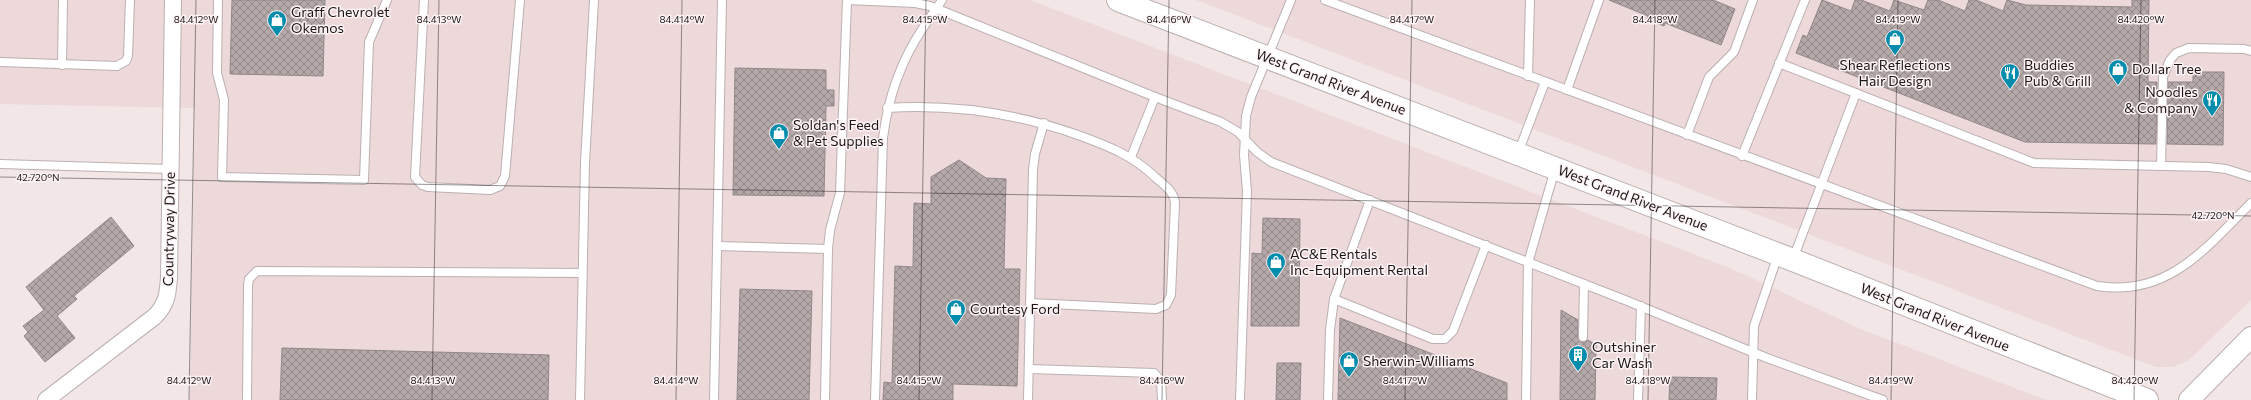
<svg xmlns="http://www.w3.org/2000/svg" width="2251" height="400" viewBox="0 0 2251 400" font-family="Commissioner,sans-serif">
<defs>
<pattern id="building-cross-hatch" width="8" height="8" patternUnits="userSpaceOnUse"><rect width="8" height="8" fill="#b4a8a9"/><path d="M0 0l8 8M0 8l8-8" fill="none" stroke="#928889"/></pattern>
</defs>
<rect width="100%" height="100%" fill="#f3e6e7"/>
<g fill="#edd8da">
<path d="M0 0H1030L1730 268 1863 330 2046 400H190L195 108 0 104Z"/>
<path d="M1196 0H2251V300L2189 360 2173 367H2156Z"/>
</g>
<g fill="url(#building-cross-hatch)" stroke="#928788">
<path d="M232 0H325L323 76 230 74Z"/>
<path d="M1609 0H1713L1735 9 1721 45 1665 23 1664 26 1647 19 1648 16Z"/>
<path d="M1822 0 1851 11 1855 0H1861L1890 11 1894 0 1924 10 1928 0H1938L1965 11 1969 0H1976L2003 11 2007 0 2026 5 2132 7V0H2149L2148 82H2157L2156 144 2025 142 1796 53 1803 35 1807 37Z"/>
<path d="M735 68 826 70V90H834V106H826L824 196 733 195Z"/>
<path d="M2193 72H2224L2223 145 2167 144 2168 82H2193Z"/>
<path d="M959 160 986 178 1006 179 1004 269H1020L1017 386 953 384V400H883L884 382 892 383 895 266 913 267 914 203 931 204V177Z"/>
<path d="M111 217 134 246 74 296 77 299 57 316 75 338 45 362 24 336 28 332 23 326 44 310 26 287Z"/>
<path d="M1263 218 1300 219 1299 326H1251L1252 253 1262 254Z"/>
<path d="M740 289 812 291 809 400H737Z"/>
<path d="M1561 310 1578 320V337L1580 341 1583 342 1588 340 1596 345 1595 400H1560Z"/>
<path d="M1340 318 1507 383V400H1338Z"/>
<path d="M282 348 549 355 548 400H280Z"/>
<path d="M1277 363H1301L1300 400H1276Z"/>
<path d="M1670 377 1717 378 1716 400H1669Z"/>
</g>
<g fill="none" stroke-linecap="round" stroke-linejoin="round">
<defs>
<g id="service">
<path d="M218 0 217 73 224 100 222 177 364 180 369 42 387 0"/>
<path d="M424 0 415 177 422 185 428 187 490 190 500 186 505 176 520 0"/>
<path d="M1325 0 2097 286C2168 297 2205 249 2251 203"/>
<path d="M0 62 117 66 126 61 128 56 130 0"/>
<path d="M1779 63 2034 163 2209 167 2226 169 2251 177"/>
<path d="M62 65 63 0"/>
<path d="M1528 76 1530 0"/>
<path d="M1567 90 1599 0"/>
<path d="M887 108C954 104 1016 113 1078 135 1108 146 1132 155 1155 177 1163 184 1174 191 1175 203L1171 295 1166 305 1156 309 1030 303"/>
<path d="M1687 135 1709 77 1734 52 1753 0"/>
<path d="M1518 153 1545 82"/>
<path d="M1742 156 1805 0"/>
<path d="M1131 157 1155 97"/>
<path d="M0 164 170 169"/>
<path d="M2161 166 2163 77 2170 60 2176 53 2189 48 2244 49 2251 51"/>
<path d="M1370 200 1334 299 1433 339H1445L1453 331 1486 245"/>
<path d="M717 246 828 249"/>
<path d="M1793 259 1856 93"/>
<path d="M1583 337 1584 284"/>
<path d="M1029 369 1154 373 1161 381 1162 400"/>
<path d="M247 400 248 285 249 279 257 271 582 273"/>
<path d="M580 400 585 163 594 0"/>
<path d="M714 400 722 0"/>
<path d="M825 400 828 249 830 230 840 193 847 0 915 3 930 6 1155 97 1221 122 1238 132 1257 152 1271 162 1625 300 1767 358 1883 400"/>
<path d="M875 400 883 138C888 98 900 62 923 28 929 18 936 10 942 0"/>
<path d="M1028 400 1033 170 1035 154 1044 123"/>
<path d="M1240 400 1247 191 1244 155 1246 116 1251 97 1291 0"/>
<path d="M1328 400 1330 330 1334 299"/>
<path d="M1526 400 1528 263 1555 169"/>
<path d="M1638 400 1641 306"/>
<path d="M1752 400 1754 326 1778 255"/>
</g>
<path id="minor" d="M46 400 154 317C167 305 168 293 169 277L173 0"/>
<path id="tertiary" d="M2189 400 2251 337"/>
<path id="primary" d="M1118 0 1793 260 2147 400"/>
</defs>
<use href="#service" stroke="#bcb0b1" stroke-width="10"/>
<use href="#minor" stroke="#bcb0b1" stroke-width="18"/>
<use href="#tertiary" stroke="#bcb0b1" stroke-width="22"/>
<use href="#primary" stroke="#bcb0b1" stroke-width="24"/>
<use href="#service" stroke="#fff" stroke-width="8"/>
<use href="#minor" stroke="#fff" stroke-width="16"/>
<use href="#tertiary" stroke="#fff" stroke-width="20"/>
<use href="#primary" stroke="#fff" stroke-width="22"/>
</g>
<path fill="none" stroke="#1b1617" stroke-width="1" stroke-opacity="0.45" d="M0 177 2251 216M189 400 196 0M432 400 439 0M676 400 682 0M919 400 926 0M1162 400 1169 0M1405 400 1412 0M1648 400 1655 0M1891 400 1898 0M2134 400 2141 0"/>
<defs>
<symbol id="shop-pin" viewBox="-11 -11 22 30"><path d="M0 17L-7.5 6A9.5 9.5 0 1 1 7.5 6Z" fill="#038cab" stroke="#fef4f5"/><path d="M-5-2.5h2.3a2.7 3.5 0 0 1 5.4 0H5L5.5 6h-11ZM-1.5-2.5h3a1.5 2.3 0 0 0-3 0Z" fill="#fff"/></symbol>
<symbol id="restaurant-pin" viewBox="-11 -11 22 30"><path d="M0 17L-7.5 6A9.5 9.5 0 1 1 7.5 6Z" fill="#038cab" stroke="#fef4f5"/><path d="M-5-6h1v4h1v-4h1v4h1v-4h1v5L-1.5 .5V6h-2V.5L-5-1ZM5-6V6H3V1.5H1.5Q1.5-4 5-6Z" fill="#fff"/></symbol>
<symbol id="building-pin" viewBox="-11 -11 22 30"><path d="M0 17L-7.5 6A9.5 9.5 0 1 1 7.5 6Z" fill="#038cab" stroke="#fef4f5"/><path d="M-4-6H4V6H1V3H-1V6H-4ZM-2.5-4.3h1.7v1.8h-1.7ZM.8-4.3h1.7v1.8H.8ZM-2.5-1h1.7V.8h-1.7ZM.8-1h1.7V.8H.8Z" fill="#fff"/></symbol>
</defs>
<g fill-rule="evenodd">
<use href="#shop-pin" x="266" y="9" width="22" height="30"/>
<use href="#shop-pin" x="1884" y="28" width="22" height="30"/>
<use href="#shop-pin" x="2107" y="58" width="22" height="30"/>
<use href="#restaurant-pin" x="1999" y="62" width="22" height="30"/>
<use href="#restaurant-pin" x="2201" y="89" width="22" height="30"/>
<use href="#shop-pin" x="768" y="122" width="22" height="30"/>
<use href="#shop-pin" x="1265" y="251" width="22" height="30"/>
<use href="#shop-pin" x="945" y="298" width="22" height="30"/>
<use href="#building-pin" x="1567" y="344" width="22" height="30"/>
<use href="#shop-pin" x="1338" y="350" width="22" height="30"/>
</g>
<g text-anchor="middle" stroke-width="3" stroke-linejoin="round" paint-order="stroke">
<g font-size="14" fill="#1b1617" stroke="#fef4f5" text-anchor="start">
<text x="291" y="17">Graff Chevrolet<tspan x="291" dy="16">Okemos</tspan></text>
<text x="1895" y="70" text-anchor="middle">Shear Reflections<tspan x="1895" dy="16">Hair Design</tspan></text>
<text x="2024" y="70">Buddies<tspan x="2024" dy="16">Pub &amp; Grill</tspan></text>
<text x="2132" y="74">Dollar Tree</text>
<text x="2198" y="97" text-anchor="end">Noodles<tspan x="2198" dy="16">&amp; Company</tspan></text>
<text x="793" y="130">Soldan's Feed<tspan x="793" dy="16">&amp; Pet Supplies</tspan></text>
<text x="1290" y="259">AC&amp;E Rentals<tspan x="1290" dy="16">Inc-Equipment Rental</tspan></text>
<text x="970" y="314">Courtesy Ford</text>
<text x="1592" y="352">Outshiner<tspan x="1592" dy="16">Car Wash</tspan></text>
<text x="1363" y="366">Sherwin-Williams</text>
</g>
<g font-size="14" fill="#1b1617" stroke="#fef4f5">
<text transform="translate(1331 82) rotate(21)" y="5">West Grand River Avenue</text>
<text transform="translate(1633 198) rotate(21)" y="5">West Grand River Avenue</text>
<text transform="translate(169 229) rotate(-89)" y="5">Countryway Drive</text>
<text transform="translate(1935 317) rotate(22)" y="5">West Grand River Avenue</text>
</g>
</g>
<g font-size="10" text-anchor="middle" fill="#1b1617" stroke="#fef4f5" stroke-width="3" stroke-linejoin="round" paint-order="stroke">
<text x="196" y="23">84.412°W</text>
<text x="439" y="23">84.413°W</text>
<text x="682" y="23">84.414°W</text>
<text x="925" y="23">84.415°W</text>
<text x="1169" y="23">84.416°W</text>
<text x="1412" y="23">84.417°W</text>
<text x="1655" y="23">84.418°W</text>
<text x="1898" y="23">84.419°W</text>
<text x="2141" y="23">84.420°W</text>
<text x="38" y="181">42.720°N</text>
<text x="2213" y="219">42.720°N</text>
<text x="189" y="384">84.412°W</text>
<text x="433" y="384">84.413°W</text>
<text x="676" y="384">84.414°W</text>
<text x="919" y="384">84.415°W</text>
<text x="1162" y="384">84.416°W</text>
<text x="1405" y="384">84.417°W</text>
<text x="1648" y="384">84.418°W</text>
<text x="1891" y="384">84.419°W</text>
<text x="2135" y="384">84.420°W</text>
</g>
</svg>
